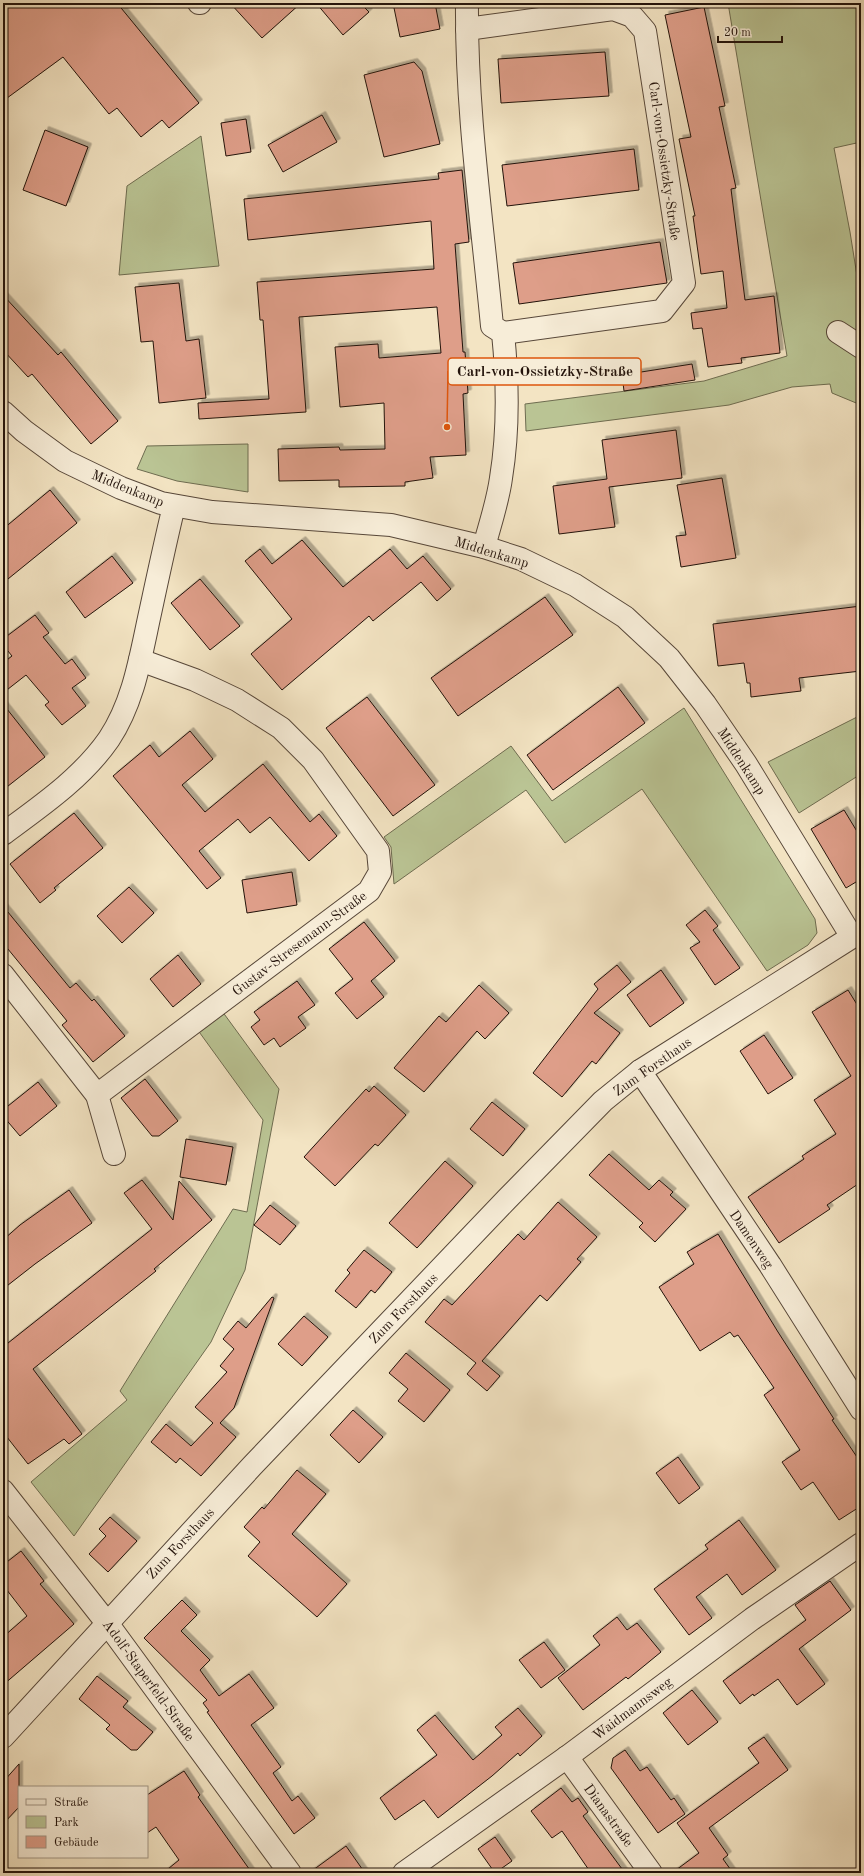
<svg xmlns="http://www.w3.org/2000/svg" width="864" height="1876" viewBox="0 0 864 1876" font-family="'Old Standard TT',serif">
<defs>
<filter id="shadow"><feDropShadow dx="3.5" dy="-3.5" stdDeviation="0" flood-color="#0004"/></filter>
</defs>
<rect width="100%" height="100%" fill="#f3e4c3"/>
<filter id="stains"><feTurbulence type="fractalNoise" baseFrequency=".005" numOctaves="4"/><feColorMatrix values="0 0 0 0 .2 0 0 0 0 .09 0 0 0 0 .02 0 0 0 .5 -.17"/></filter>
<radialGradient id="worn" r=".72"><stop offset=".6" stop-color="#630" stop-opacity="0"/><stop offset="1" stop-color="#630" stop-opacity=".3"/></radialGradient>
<g fill="#bac494" stroke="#6e6c50">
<path d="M728 3H861V142L834 148 850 232 861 301V405L832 393 830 384 792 387 729 405 526 431 525 404 704 381 787 356Z"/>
<path d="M201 136 219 266 119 275 127 186Z"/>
<path d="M248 444V492L177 481 137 469 147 446Z"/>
<path d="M684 708 815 919 817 933 808 945 767 971 642 789 565 843 526 790 394 884 391 847 384 837 511 746 552 801Z"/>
<path d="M861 715V774L799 813 768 762Z"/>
<path d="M222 1011 279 1089 245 1270 211 1342 74 1536 31 1482 127 1400 120 1391 233 1209 247 1212 263 1120 197 1029Z"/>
</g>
<g fill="#de9e89" stroke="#23130b" filter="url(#shadow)">
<path d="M3 3H117L199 103 169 128 162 120 141 137 117 108 109 114 63 57 3 101Z"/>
<path d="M230 3H301L262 38Z"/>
<path d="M316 3H360L369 12 343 35Z"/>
<path d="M393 3H435L440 29 400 37Z"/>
<path d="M704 7 725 106 719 107 736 188 731 189 745 300 774 296 780 353 741 358 742 363 708 367 702 328 693 329 691 313 727 308 723 271 701 274 693 216H695L679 139 691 137 665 15Z"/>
<path d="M605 52 609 96 501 103 498 59Z"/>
<path d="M414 62 422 71 440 144 384 157 364 75Z"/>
<path d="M322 115 337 142 283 172 268 145Z"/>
<path d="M246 119 251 152 226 156 221 123Z"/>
<path d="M45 130 88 147 66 206 23 190Z"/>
<path d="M634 149 639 190 507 206 502 165Z"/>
<path d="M462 170 469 242 455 244 463 352H465L468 393 463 394 466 455 430 457 433 478 405 482V486L339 487V480L279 481 278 449 339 447 340 450 385 449 384 403 340 407 335 347 378 344 379 358 441 353 437 307 299 317 306 412 199 419 198 403 269 399 263 320H260L257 282 434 269 431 221 248 240 244 199 439 179 438 173Z"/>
<path d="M660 242 667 283 519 304 513 263Z"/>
<path d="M179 283 186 341 199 339 206 398 159 403 153 341 141 342 135 287Z"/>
<path d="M3 295 58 355 61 352 118 421 91 444 32 374 28 377 3 350Z"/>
<path d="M692 364 695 380 624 391 622 375Z"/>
<path d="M676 430 682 478 609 487 615 527 559 534 553 486 607 479 602 440Z"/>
<path d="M722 478 736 558 681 567 676 536 686 535 677 485Z"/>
<path d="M50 490 77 523 3 583V529Z"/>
<path d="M302 540 343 587 390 549 407 569 423 556 451 589 437 601 421 582 373 621 369 616 282 690 251 654 292 619 245 561 260 549 272 564Z"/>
<path d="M112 556 133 583 85 618 66 592Z"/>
<path d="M200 579 240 626 210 650 171 603Z"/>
<path d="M545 597 573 635 458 716 431 678Z"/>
<path d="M861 606V671L799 678 801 691 751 697 750 683H747L744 663 718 666 713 624Z"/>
<path d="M35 615 49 633 43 637 65 664 72 659 86 678 72 688 86 706 62 725 45 705 49 702 26 675 3 693V663L12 656 3 645V639Z"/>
<path d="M618 687 645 723 553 790 527 755Z"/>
<path d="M367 697 435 785 393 816 326 728Z"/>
<path d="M3 704 45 757 3 790Z"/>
<path d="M190 731 213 759 182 785 205 812 263 764 310 822 319 814 337 836 309 861 270 817 250 833 238 819 199 851 221 878 207 889 113 776 150 745 159 757Z"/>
<path d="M844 810 861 838V879L846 888 811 829Z"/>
<path d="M74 813 103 848 54 888 56 890 40 903 10 864Z"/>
<path d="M292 872 297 905 247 913 242 880Z"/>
<path d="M129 887 154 913 122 943 97 916Z"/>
<path d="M3 906 70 988 76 983 92 1001 94 999 125 1036 93 1062 62 1025 67 1021 3 943Z"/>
<path d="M705 910 718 926 713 930 740 968 715 985 690 948 700 942 686 925Z"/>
<path d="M364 922 395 961 371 981 384 997 357 1019 335 993 353 979 329 949Z"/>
<path d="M178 955 201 984 173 1007 150 979Z"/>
<path d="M617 965 631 982 594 1013 620 1033 596 1064 592 1061 562 1097 533 1073 598 989 594 984Z"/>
<path d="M661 970 684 1003 650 1027 627 995Z"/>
<path d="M297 981 315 1005 298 1017 306 1028 280 1047 274 1038 264 1045 251 1027 260 1020 254 1012Z"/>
<path d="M479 985 509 1013 485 1039 477 1031 424 1092 394 1068 439 1016 446 1022Z"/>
<path d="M848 990 861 1011V1182L827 1205 830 1209 779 1243 748 1197 804 1159 802 1156 836 1134 814 1100 851 1076 812 1012Z"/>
<path d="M764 1035 793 1078 768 1094 740 1051Z"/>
<path d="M145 1079 178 1121 159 1136H152L121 1098Z"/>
<path d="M38 1082 57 1106 20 1136 3 1116V1110Z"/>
<path d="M374 1086 406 1115 378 1146 375 1144 335 1186 304 1157 366 1089 369 1092Z"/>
<path d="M492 1102 525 1129 503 1156 470 1129Z"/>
<path d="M186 1139 233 1147 226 1185 180 1177Z"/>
<path d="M609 1154 649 1190 659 1180 673 1192 670 1195 686 1209 655 1242 639 1227 643 1223 589 1175Z"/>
<path d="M445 1161 473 1186 417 1248 389 1223Z"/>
<path d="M142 1180 173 1220 179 1181 212 1220 154 1269 156 1271 33 1369 82 1434 69 1444 64 1439 28 1464 3 1432V1347L152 1229 124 1193Z"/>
<path d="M69 1190 92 1223 35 1264 3 1289V1240L20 1225Z"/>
<path d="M558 1202 597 1237 577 1259 581 1262 547 1301 540 1295 482 1361 500 1376 487 1391 467 1374 476 1363 425 1322 444 1299 452 1305 518 1234 524 1240Z"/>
<path d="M270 1205 296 1226 280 1245 254 1225Z"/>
<path d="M718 1234 778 1332 834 1419 832 1420 861 1463V1506L839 1520 813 1482 801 1490 782 1462 800 1450 764 1395 774 1388 738 1335 734 1337 730 1332 700 1351 659 1287 694 1264 687 1252Z"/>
<path d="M364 1250 392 1272 375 1293 371 1290 356 1308 335 1291 350 1273 347 1270Z"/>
<path d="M272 1297 274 1298 234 1408 220 1423 236 1437 201 1476 180 1458 176 1463 151 1442 166 1424 191 1446 213 1423 195 1407 227 1372 220 1366 234 1349 223 1339 238 1321 246 1328Z"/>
<path d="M304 1316 328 1337 302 1366 278 1344Z"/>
<path d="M406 1353 450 1390 424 1422 398 1401 408 1389 389 1373Z"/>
<path d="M353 1410 383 1437 359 1463 330 1435Z"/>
<path d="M678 1457 700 1488 679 1504 656 1473Z"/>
<path d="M297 1470 326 1494 292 1534 347 1584 317 1617 248 1556 260 1542 244 1527 262 1507 264 1509Z"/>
<path d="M110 1517 137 1541 108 1572 89 1554 106 1536 99 1529Z"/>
<path d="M739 1520 776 1570 742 1595 727 1574 696 1597 712 1618 689 1635 654 1589 708 1549 705 1545Z"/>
<path d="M21 1551 44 1581 40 1584 74 1624 3 1685V1637L27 1616 3 1585V1565Z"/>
<path d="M830 1581 851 1610 799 1649 825 1684 797 1705 778 1679 754 1696 753 1694 740 1704 723 1681 806 1620 795 1605Z"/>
<path d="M182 1600 197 1615 181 1631 210 1660 200 1670 219 1696 249 1674 274 1708 251 1725 281 1767 273 1773 292 1801 298 1796 315 1818 294 1834 207 1712 209 1711 203 1703 207 1700 144 1638Z"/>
<path d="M617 1617 627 1630 637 1623 661 1652 628 1679 626 1677 583 1710 558 1678 600 1645 593 1636Z"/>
<path d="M544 1642 565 1670 541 1688 519 1660Z"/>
<path d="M97 1676 128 1701 123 1707 153 1732 137 1750H131L106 1729 110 1725 79 1699Z"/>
<path d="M692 1690 718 1722 688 1745 663 1713Z"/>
<path d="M518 1708 542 1736 520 1756 518 1753 492 1776 438 1818 424 1800 395 1820 380 1798 437 1755 417 1730 435 1715 473 1760 502 1735 495 1727Z"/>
<path d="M764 1737 788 1770 709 1828 728 1855 723 1859 733 1873H672L699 1853 677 1823 759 1763 748 1748Z"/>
<path d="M625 1750 640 1771 647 1767 671 1800 674 1798 685 1814 658 1833 611 1768 613 1758Z"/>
<path d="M19 1764V1807L3 1824V1782Z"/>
<path d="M184 1771 200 1795 198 1797 252 1873H163L179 1860 156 1827 147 1833V1795Z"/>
<path d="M561 1788 572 1802 578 1798 588 1812 583 1816 625 1873H591L562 1831 552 1838 531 1811Z"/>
<path d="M495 1837 512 1861 495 1873 478 1849Z"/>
<path d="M346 1846 365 1873H309Z"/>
</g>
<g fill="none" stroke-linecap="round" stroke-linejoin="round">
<defs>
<g id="minor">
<path d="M199 3H200"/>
<path d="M467 3C466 111 482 219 492 326L503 333C508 382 509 429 501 478 498 501 490 524 484 547"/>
<path d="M467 29 613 9 632 16 645 31 684 283 662 311 503 333"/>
<path d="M838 332 861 347"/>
<path d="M3 412 24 431 65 461 121 488 161 503 212 512 391 525 484 547 521 559 575 585 625 617 669 658 705 704 746 764 852 937 640 1071 603 1101 507 1199 252 1466 3 1737"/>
<path d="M3 834C41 806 82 778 109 739 133 703 140 660 149 618 157 581 165 543 174 506"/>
<path d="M3 975 97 1095 114 1154"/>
<path d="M640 1071 770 1265 861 1409"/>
<path d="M97 1095 369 891 380 872 378 851 313 760 281 728 237 700 195 680 140 660"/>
<path d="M3 1491 107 1623 290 1873"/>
<path d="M567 1757 651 1873"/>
<path d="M404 1873 567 1757 752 1619 861 1544"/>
</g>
</defs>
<use href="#minor" stroke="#574739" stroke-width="24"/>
<use href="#minor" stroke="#f7edd8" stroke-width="22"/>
</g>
<g text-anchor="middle" stroke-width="3" stroke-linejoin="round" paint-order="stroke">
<g font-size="14" fill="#23130b" stroke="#f7edd8">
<text transform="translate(665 161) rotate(82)" y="5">Carl-von-Ossietzky-Straße</text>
<text transform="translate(128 488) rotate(22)" y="5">Middenkamp</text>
<text transform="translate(492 552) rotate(17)" y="5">Middenkamp</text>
<text transform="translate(742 761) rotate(57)" y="5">Middenkamp</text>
<text transform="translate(299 943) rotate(-37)" y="5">Gustav-Stresemann-Straße</text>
<text transform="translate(652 1066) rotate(-35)" y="5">Zum Forsthaus</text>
<text transform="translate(752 1239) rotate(56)" y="5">Damenweg</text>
<text transform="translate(403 1308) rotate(-46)" y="5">Zum Forsthaus</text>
<text transform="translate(180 1543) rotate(-47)" y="5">Zum Forsthaus</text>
<text transform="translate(149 1680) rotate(54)" y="5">Adolf-Staperfeld-Straße</text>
<text transform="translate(632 1708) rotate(-37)" y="5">Waidmannsweg</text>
<text transform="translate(609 1815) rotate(54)" y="5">Dianastraße</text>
</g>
</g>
<path fill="none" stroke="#de560c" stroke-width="1.5" d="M447 427L448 371"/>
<circle fill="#de560c" stroke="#f7edd8" stroke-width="1.5" cx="447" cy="427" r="4"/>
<rect fill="#f7edd8" stroke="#de560c" stroke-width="1.5" x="448" y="358" width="193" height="27" rx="4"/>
<g font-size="15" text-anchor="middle" font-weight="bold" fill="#23130b">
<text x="545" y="376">Carl-von-Ossietzky-Straße</text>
</g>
<rect width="864" height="1876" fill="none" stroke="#f3e4c3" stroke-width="16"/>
<rect x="4" y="4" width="856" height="1868" fill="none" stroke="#23130b" stroke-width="2"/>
<rect x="8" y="8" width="848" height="1860" fill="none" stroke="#23130b"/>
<rect x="18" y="1786" width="130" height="72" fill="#f7edd8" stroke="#a29686"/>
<rect x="26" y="1799" width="20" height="6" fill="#f7edd8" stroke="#a29686"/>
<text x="54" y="1806" font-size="12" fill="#23130b">Straße</text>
<rect x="26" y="1816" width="20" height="12" fill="#bac494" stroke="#a29686"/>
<text x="54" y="1826" font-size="12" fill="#23130b">Park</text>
<rect x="26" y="1836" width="20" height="12" fill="#de9e89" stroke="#a29686"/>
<text x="54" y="1846" font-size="12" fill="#23130b">Gebäude</text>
<path d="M718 36v6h64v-6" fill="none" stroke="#23130b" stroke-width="2"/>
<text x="724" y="36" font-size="12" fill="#23130b" stroke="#f7edd8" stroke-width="3" paint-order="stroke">20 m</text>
<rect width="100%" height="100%" filter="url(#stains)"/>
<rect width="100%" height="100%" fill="url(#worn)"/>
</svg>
